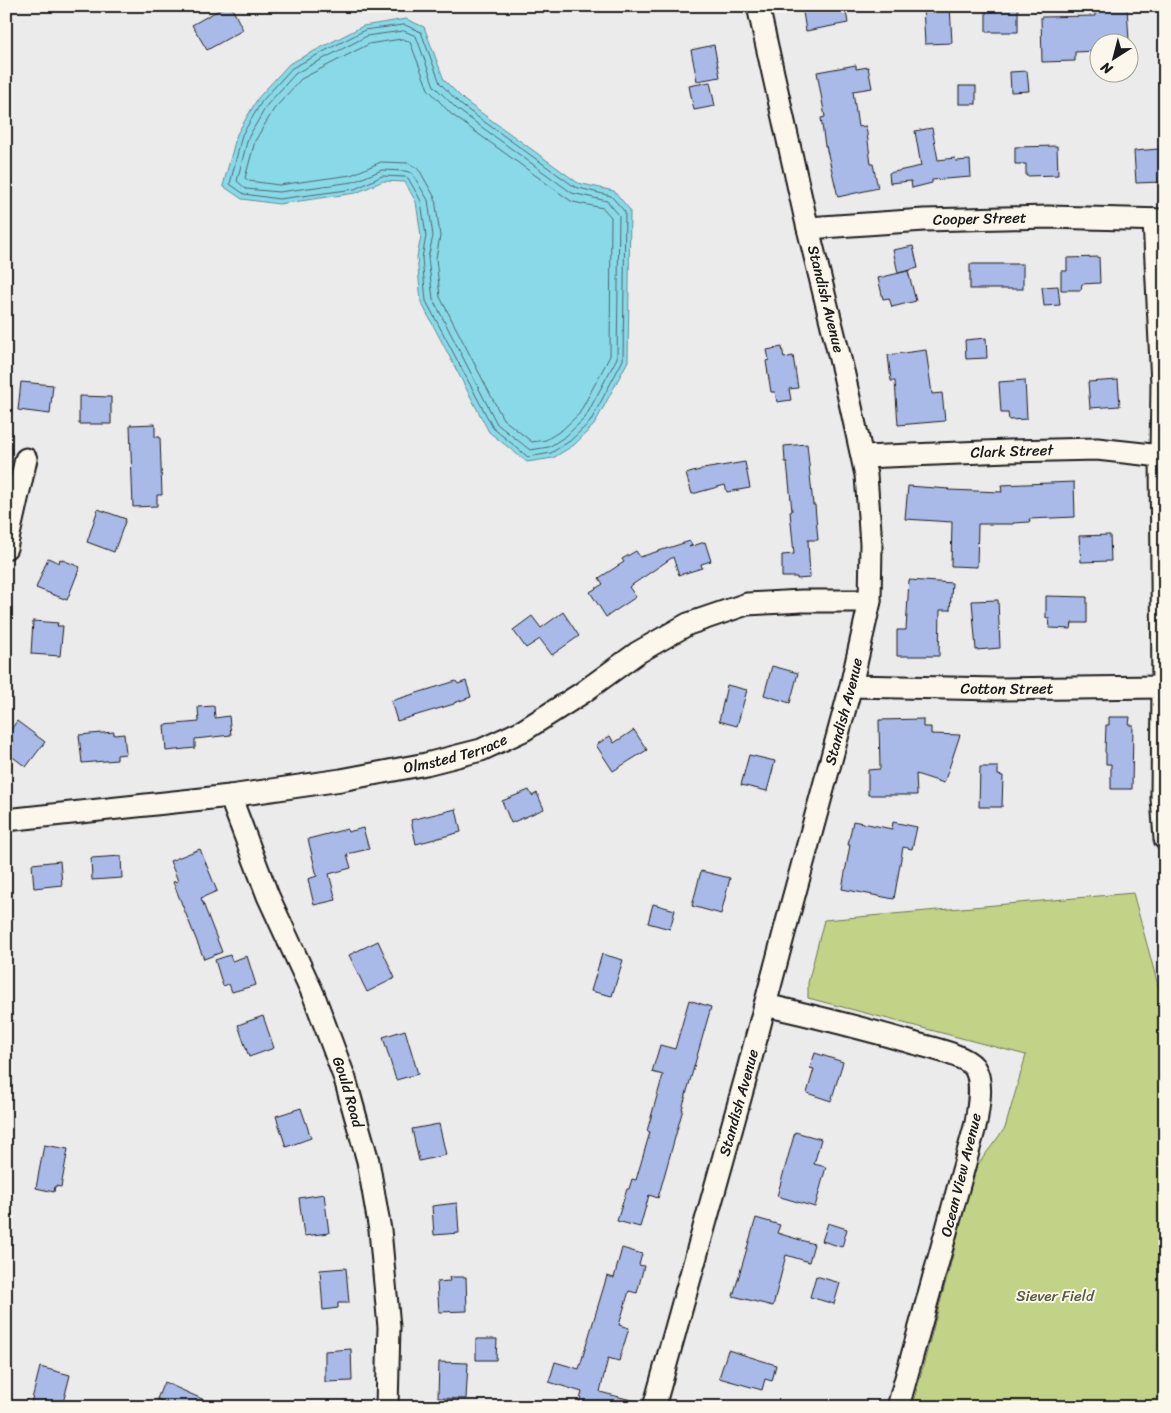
<svg xmlns="http://www.w3.org/2000/svg" width="1171" height="1413" viewBox="0 0 1171 1413" font-family="Sriracha,sans-serif">
<rect width="100%" height="100%" fill="#ebebeb"/>
<filter id="ink" filterUnits="userSpaceOnUse"><feTurbulence type="fractalNoise" baseFrequency=".02" numOctaves="2"/><feDisplacementMap in="SourceGraphic" scale="10" xChannelSelector="R" yChannelSelector="G"/><feConvolveMatrix kernelMatrix="1 2 1 2 8 2 1 2 1" color-interpolation-filters="sRGB"/></filter>
<g filter="url(#ink)">
<path fill="#c2d287" stroke="#6f7752" d="M1133 893 1165 1011V1407H912L954 1251 959 1224 973 1171 1005 1128 1026 1055 808 998V983L824 920Z"/>
<path fill="#8ad9e8" stroke="#5e8d96" d="M406 19 424 27 444 80 465 101 578 183 614 191 630 210 628 361 594 425 574 445 553 458 527 462 489 432 421 302 417 257 421 236 416 202 405 182 383 181 356 193 279 204 242 199 223 186 237 134 258 98 289 64 363 26Z"/>
<g fill="none" stroke-linecap="round" stroke-linejoin="round">
<g stroke="#48686e" stroke-width="1">
<path d="M405 25 421 32 440 83 461 105 575 187 611 196 625 212 623 360 590 422 570 441 551 453 528 457 493 428 426 301 422 258 426 236 421 201 408 178 405 177 382 176 355 189 279 199 244 194 230 184 242 135 262 101 292 68 365 30Z"/>
<path d="M404 31 416 36 434 86 457 109 572 193 607 201 619 215 617 358 585 418 566 436 549 447 530 450 497 424 433 299 428 258 433 236 428 200 412 173 405 171 382 170 353 182 279 192 246 189 237 181 248 138 267 105 296 73 367 36Z"/>
<path d="M403 39 410 42 428 89 451 114 568 199 573 202 603 208 611 217 610 356 579 414 562 430 546 440 532 442 503 419 440 297 436 258 440 236 435 198 421 173 417 168 408 163 381 162 351 175 279 185 249 181 245 178 255 141 274 109 301 79 369 44Z"/>
</g>
</g>
<g fill="#a9bae9" stroke="#1c1c1c">
<path d="M226 6H231L243 30 207 50 192 25Z"/>
<path d="M802 6H845L848 23 806 31Z"/>
<path d="M923 6H950L952 43 925 44Z"/>
<path d="M986 6 1018 7V32H986Z"/>
<path d="M1127 8 1129 40 1110 41V42H1098V51L1075 52V61L1042 62 1041 17 1095 16V10Z"/>
<path d="M714 45 720 77 697 81 691 50Z"/>
<path d="M856 65V69L868 67 872 88 853 91 858 127 866 126 871 164H873L878 188 838 197 826 146H825L821 118 825 117 817 72Z"/>
<path d="M1027 71 1029 91 1011 92 1010 72Z"/>
<path d="M710 82 715 106 694 110 689 86Z"/>
<rect x="959" y="86" width="17" height="18"/>
<path d="M932 128 938 160 955 158 956 161 970 160 971 177 932 180V183L912 188 911 181 890 183 889 173 921 166 915 131Z"/>
<path d="M1057 146 1058 175 1026 176V164H1015V147Z"/>
<path d="M1159 149 1161 182 1136 183 1134 151Z"/>
<path d="M913 246 918 268 898 273 893 250Z"/>
<path d="M1099 257 1100 283 1082 284 1081 290H1061V271H1067V258Z"/>
<rect x="970" y="264" width="53" height="25"/>
<path d="M908 271 916 301 892 307 889 298 883 299 878 278Z"/>
<path d="M1058 286 1060 305 1044 306 1042 287Z"/>
<path d="M986 338 987 358 966 359 965 340Z"/>
<path d="M782 347 784 358 793 356 798 388 789 389 791 400 777 402 775 392H771L766 361 769 360 767 350Z"/>
<path d="M926 350 932 394 942 393 945 421 898 425 895 381H891L888 355Z"/>
<path d="M1025 380 1027 419 1009 420 1008 413H1001L999 382Z"/>
<path d="M1118 380 1120 406 1090 408 1088 382Z"/>
<path d="M21 382 53 385 50 414 18 410Z"/>
<path d="M79 396 111 397V424H79Z"/>
<path d="M155 424V437H160L162 495H157V506L133 507 130 425Z"/>
<path d="M807 444 813 505H815L818 540H808L810 578 797 579V577H782V555L794 554 790 512 792 511 787 462H785L784 446Z"/>
<path d="M745 462 750 488 727 492 725 485 692 494 686 474 703 469Z"/>
<path d="M1074 482 1075 517 1029 519 1030 522 1013 523V524H978L977 567 951 566 952 522 905 519 908 486 949 489 948 490 1002 492 1001 485Z"/>
<path d="M98 509 126 519 114 552 87 542Z"/>
<path d="M1110 535 1111 561 1081 562 1079 536Z"/>
<path d="M690 541 692 545 689 547 705 542 711 561 701 564 702 568 679 575 673 557 629 587 636 597 606 617 590 592 603 584 599 578 624 562 622 559 636 551 640 557Z"/>
<path d="M48 558 59 563 60 559 80 567 67 600 36 588Z"/>
<path d="M909 580 952 583 950 610H940L939 656H897V630H906Z"/>
<path d="M1046 596 1087 597V623H1072L1071 629 1050 628 1049 618H1046Z"/>
<path d="M998 600 1000 648 976 650 972 601Z"/>
<path d="M563 612 579 636 552 655 540 639 526 648 513 630 532 616 541 628Z"/>
<path d="M33 621 58 623 57 626H63L60 656 31 654Z"/>
<path d="M772 666 798 673 790 703 764 695Z"/>
<path d="M456 681 458 684 466 681 471 697 454 703V704L397 721 391 701Z"/>
<path d="M727 685 747 690 737 726 719 721Z"/>
<path d="M214 706 215 718 229 716 231 735 195 739V748L166 751 164 725 199 722 198 707Z"/>
<path d="M1109 717H1130L1129 725H1133L1132 789H1111V764H1106V753L1105 752 1106 725H1109Z"/>
<path d="M923 719V727H931V734L960 735 944 783 916 774 917 795H868V770L880 769 879 720Z"/>
<path d="M17 721 45 742 26 767 6 752V736Z"/>
<path d="M634 730 647 750 613 771 596 745 610 736 614 743Z"/>
<path d="M114 732V735L124 734 126 754 117 755V760L82 763 79 735Z"/>
<path d="M749 755 775 761 767 791 741 785Z"/>
<path d="M980 767H998V775L1003 776 1002 807H979Z"/>
<path d="M529 790 532 796 537 793 544 809 511 823 502 801Z"/>
<path d="M456 809 461 832 416 844 411 820Z"/>
<path d="M853 821 892 829 893 822 917 827 912 849 903 847 894 899 842 889 850 845H848Z"/>
<path d="M363 828 369 849 347 854 351 868 329 874 336 900 314 905 308 879 317 876 308 839 347 829 348 832Z"/>
<path d="M200 849 217 891 201 898 222 952 204 959 173 882 178 881 170 861Z"/>
<path d="M121 856 122 878 92 880 91 858Z"/>
<path d="M60 861 62 885 34 888 32 864Z"/>
<path d="M701 871 730 878 721 914 692 906Z"/>
<path d="M653 904 675 910 670 929 648 923Z"/>
<path d="M378 941 395 978 367 992 349 955Z"/>
<path d="M602 954 623 960 612 996 591 991Z"/>
<path d="M230 955 232 961 247 956 256 985 232 992 229 984 223 986 215 960Z"/>
<path d="M689 1000 711 1007 682 1109H683L658 1198 649 1195 640 1227 617 1221 627 1189H629L632 1179 636 1180 650 1132 647 1131 663 1075 652 1072 660 1045 675 1049Z"/>
<path d="M263 1016 274 1048 249 1057 238 1025Z"/>
<path d="M405 1030 418 1074 396 1080 383 1037Z"/>
<path d="M815 1053 843 1062 831 1101 807 1093 814 1069 810 1068Z"/>
<path d="M301 1108 311 1138 286 1147 276 1116Z"/>
<path d="M439 1124 446 1155 419 1161 412 1129Z"/>
<path d="M795 1132 821 1139 814 1164 826 1167 815 1207 777 1196Z"/>
<path d="M44 1145 68 1149 61 1187 55 1186 54 1192 36 1188Z"/>
<path d="M324 1194 329 1233 304 1236 299 1198Z"/>
<path d="M457 1203 459 1233 434 1235 432 1206Z"/>
<path d="M756 1218 780 1225 777 1233 814 1244 809 1262 786 1255 773 1306 733 1296Z"/>
<path d="M828 1223 847 1229 842 1247 822 1241Z"/>
<path d="M622 1248 642 1254 639 1265 644 1266 637 1293 629 1291 619 1325 629 1328 619 1361 608 1358 600 1392 635 1401 634 1407H578L582 1392 549 1382 555 1362 579 1369 607 1276 614 1278Z"/>
<path d="M346 1268 349 1303H338V1308L323 1310 320 1270Z"/>
<path d="M816 1276 840 1283 834 1304 810 1297Z"/>
<path d="M449 1277H466L467 1311 439 1312 437 1282 450 1281Z"/>
<path d="M476 1339H497L496 1360H476Z"/>
<path d="M351 1349 352 1381 325 1382V1351Z"/>
<path d="M728 1350 776 1365 772 1381 765 1379 762 1390 719 1378Z"/>
<path d="M439 1362 468 1363 466 1399 438 1398Z"/>
<path d="M40 1367 70 1375 62 1407H30Z"/>
<path d="M164 1382 220 1407H176L157 1399Z"/>
</g>
<g fill="none" stroke-linecap="round" stroke-linejoin="round">
<defs>
<g id="minor">
<path d="M1154 220 1162 384 1161 456 1163 687 1162 798 1165 839"/>
<path id="s1" d="M808 228 924 220 1048 217 1165 220"/>
<path id="s2" d="M863 457 1008 451 1097 449 1161 456"/>
<path d="M6 548 26 459"/>
<path id="s3" d="M851 686 997 689 1163 687"/>
<path id="s4" d="M230 796 268 896 314 996 345 1079 368 1161 380 1230 389 1327 387 1407"/>
<path id="s5" d="M6 820 230 796 341 780 426 764 481 750 524 730 582 693 637 653 688 624 747 604 802 601H870"/>
<path d="M765 1005C814 1016 862 1028 910 1042 926 1047 964 1054 974 1067 984 1081 978 1108 976 1123L898 1407"/>
<path id="s6" d="M654 1407 746 1077 792 903 831 760 851 686 870 601 871 544 866 475 844 375 805 216 758 6"/>
</g>
</defs>
<use href="#minor" stroke="#1c1c1c" stroke-width="25"/>
<use href="#minor" stroke="#fbf7ec" stroke-width="21"/>
</g>
</g>
<g text-anchor="middle" stroke-width="4" stroke-linejoin="round" paint-order="stroke">
<g font-size="15" fill="#1c1c1c" stroke="#fbf7ec">
<text dy="5" stroke="none"><textPath href="#s1" startOffset="172">Cooper Street</textPath></text>
<text transform="translate(826 299) rotate(76)" y="5">Standish Avenue</text>
<text dy="5" stroke="none"><textPath href="#s2" startOffset="149">Clark Street</textPath></text>
<text dy="5" stroke="none"><textPath href="#s3" startOffset="156">Cotton Street</textPath></text>
<text dy="5" stroke="none"><textPath href="#s6" startOffset="721">Standish Avenue</textPath></text>
<text dy="5" stroke="none"><textPath href="#s5" startOffset="455">Olmsted Terrace</textPath></text>
<text dy="5" stroke="none"><textPath href="#s4" startOffset="319">Gould Road</textPath></text>
<text dy="5" stroke="none"><textPath href="#s6" startOffset="316">Standish Avenue</textPath></text>
<text transform="translate(961 1175) rotate(-76)" y="5">Ocean View Avenue</text>
</g>
<g font-size="15" fill="#565c41" stroke="#fbf7ec">
<text x="1055" y="1301">Siever Field</text>
</g>
</g>
<rect width="1171" height="1413" fill="none" stroke="#fbf7ec" stroke-width="25"/>
<rect x="12" y="12" width="1146" height="1388" fill="none" stroke="#1c1c1c" stroke-width="2" filter="url(#ink)"/>
<g transform="translate(1114 58) rotate(216)"><circle r="24" fill="#fbf7ec" stroke="#a29f99"/>
<path d="M0-4L9 19L0 12L-9 19Z" fill="#1c1c1c"/>
<text y="-8" font-size="14" font-weight="bold" text-anchor="middle" fill="#1c1c1c">N</text>
</g>
</svg>
